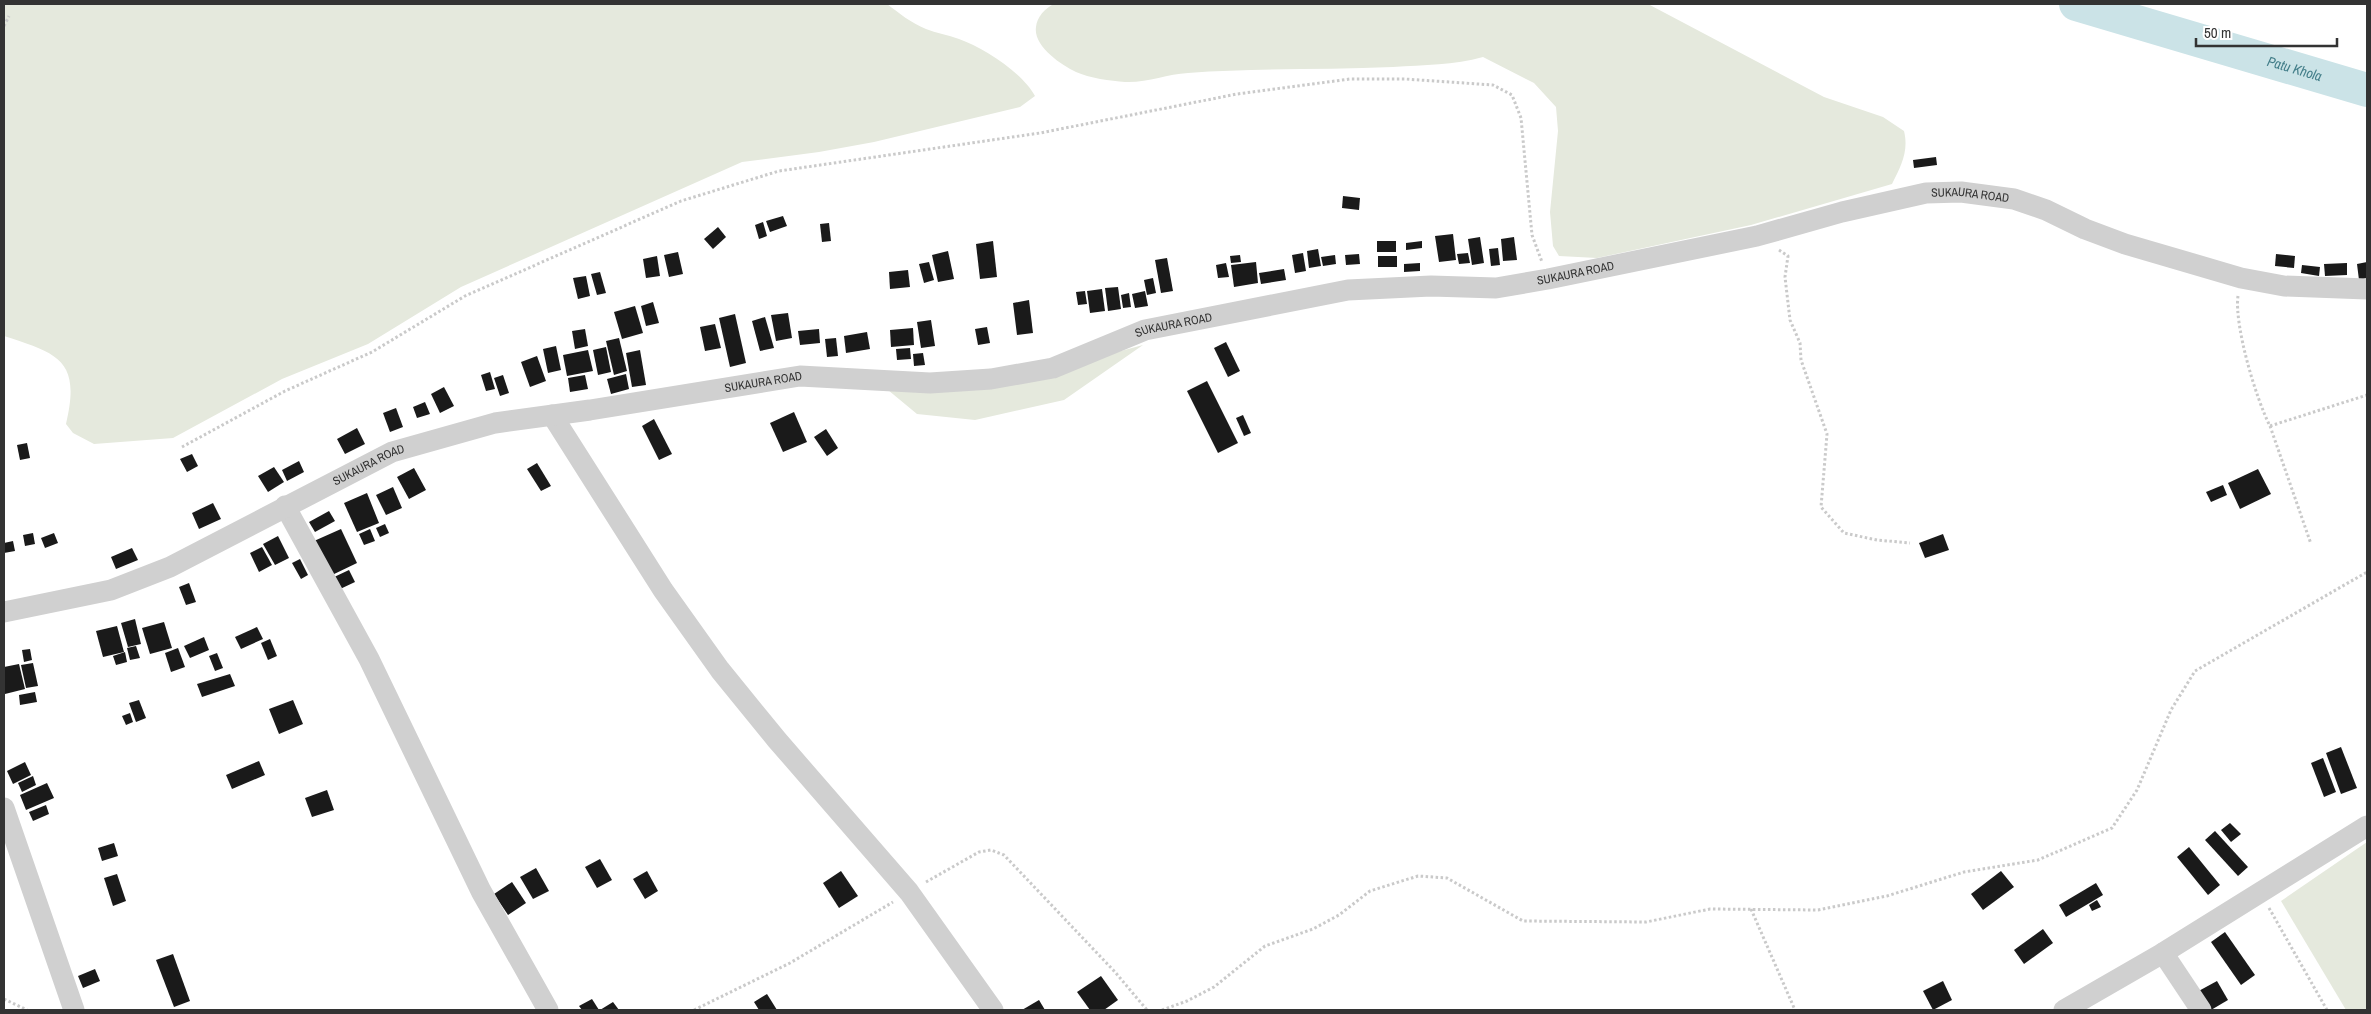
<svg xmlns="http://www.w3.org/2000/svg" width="2371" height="1014" viewBox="0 0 2371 1014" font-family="'Archivo Narrow',sans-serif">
<rect width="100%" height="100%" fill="#fff"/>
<g fill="#e5e9dd">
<path d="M4 4H887C899 13 911 23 926 29 936 33 948 35 959 39 984 48 1023 73 1035 96L1020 107 874 142 819 152 742 162 461 287 368 344 282 379 173 438 94 444 73 433 66 424C81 360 59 354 4 336Z"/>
<path d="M1054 4H1648L1824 97 1883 117 1904 131C1909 151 1901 166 1892 184L1751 225 1597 258 1559 256 1553 246 1550 212 1558 131 1556 107 1534 83 1483 57C1454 65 1424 65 1393 67 1325 70 1256 68 1188 73 1167 74 1147 83 1125 82 1111 81 1089 78 1076 72 1061 65 1033 46 1036 27 1037 17 1045 8 1054 4Z"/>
<path d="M1143 345 1064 400 975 420 917 414 888 390 1106 355Z"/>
<path d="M2367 842V1010H2346L2281 901Z"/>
</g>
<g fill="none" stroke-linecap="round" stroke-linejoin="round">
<path stroke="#cbe3e7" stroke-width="34" id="s1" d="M2076 4 2367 90"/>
</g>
<g fill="#1a1a1a">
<path d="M1936 157 1937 165 1914 168 1913 160Z"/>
<path d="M1343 196 1360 198 1359 210 1342 208Z"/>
<path d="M783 216 787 226 770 232 766 221Z"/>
<path d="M763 222 767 236 759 239 755 225Z"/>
<path d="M829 223 831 241 822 242 820 224Z"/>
<path d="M718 227 726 237 713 249 704 239Z"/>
<path d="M1453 234 1456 260 1439 262 1435 236Z"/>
<path d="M1480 237 1484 263 1472 265 1468 239Z"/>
<path d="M1514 237 1517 260 1503 261 1501 239Z"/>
<path d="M993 241 997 277 980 279 976 244Z"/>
<rect x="1377" y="241" width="19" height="11"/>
<path d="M1422 241V248L1406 250V243Z"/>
<path d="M1498 248 1500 265 1491 266 1489 249Z"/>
<path d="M1318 249 1321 266 1309 268 1307 251Z"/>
<path d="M948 251 954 279 938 282 932 255Z"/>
<path d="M678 252 683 274 669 277 664 255Z"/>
<path d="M1303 253 1306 271 1295 273 1292 255Z"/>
<path d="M1468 253 1470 263 1459 264 1457 254Z"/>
<path d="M1359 254 1360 264 1346 265 1345 255Z"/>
<path d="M2276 254 2295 256 2294 268 2275 266Z"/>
<path d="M1240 255 1241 262 1231 263 1230 256Z"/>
<path d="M1335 255 1336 264 1323 266 1321 257Z"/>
<path d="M657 256 660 276 646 278 643 259Z"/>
<rect x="1378" y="256" width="19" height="11"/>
<path d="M1167 258 1173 291 1161 293 1155 260Z"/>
<path d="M929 262 934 280 924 283 919 264Z"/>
<path d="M1256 262 1258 283 1234 287 1231 265Z"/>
<path d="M2367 262V278L2359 280 2357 264Z"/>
<path d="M1226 263 1229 277 1218 278 1216 265Z"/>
<path d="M1420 263V271L1404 272V264Z"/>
<path d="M2347 263V275L2325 276 2324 264Z"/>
<path d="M2302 265 2320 267 2319 276 2301 273Z"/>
<path d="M1284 269 1286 280 1261 284 1259 273Z"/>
<path d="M908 270 910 287 890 289 889 272Z"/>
<path d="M600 272 606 293 597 295 591 274Z"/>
<path d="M586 276 590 296 578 299 573 278Z"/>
<path d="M1153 278 1156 293 1147 295 1144 280Z"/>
<path d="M1118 287 1121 309 1108 311 1105 288Z"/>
<path d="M1102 289 1105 311 1090 313 1087 291Z"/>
<path d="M1085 291 1087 304 1078 305 1076 292Z"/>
<path d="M1145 291 1148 306 1135 308 1132 294Z"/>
<path d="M1129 293 1131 307 1123 308 1121 295Z"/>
<path d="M1029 300 1033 333 1017 335 1013 303Z"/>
<path d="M653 302 659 323 646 326 641 306Z"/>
<path d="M635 306 643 333 622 339 614 312Z"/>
<path d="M788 313 792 338 776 341 771 315Z"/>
<path d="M735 314 746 363 730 367 719 318Z"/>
<path d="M765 317 774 348 760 351 752 321Z"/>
<path d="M931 320 935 346 921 348 917 322Z"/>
<path d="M715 324 721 348 705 351 700 327Z"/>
<path d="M987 327 990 343 978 345 975 329Z"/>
<path d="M913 328 914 345 891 347 890 330Z"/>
<path d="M585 329 588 346 575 349 572 331Z"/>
<path d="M819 329 820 343 800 345 798 331Z"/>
<path d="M867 332 870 349 846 353 844 336Z"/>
<path d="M619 338 627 371 614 375 606 341Z"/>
<path d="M836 338 838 356 827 357 825 339Z"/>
<path d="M1226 342 1240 371 1228 377 1214 348Z"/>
<path d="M556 346 561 370 548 373 543 349Z"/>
<path d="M606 347 611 372 598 375 593 350Z"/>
<path d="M910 348 911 359 897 360 896 349Z"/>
<path d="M588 350 593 371 567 376 563 355Z"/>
<path d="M640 350 646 385 632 387 626 353Z"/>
<path d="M923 353 925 365 914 366 913 354Z"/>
<path d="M537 356 546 381 530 387 521 362Z"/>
<path d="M490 372 495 389 486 391 481 375Z"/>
<path d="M626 374 629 389 611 394 607 379Z"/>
<path d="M503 375 509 393 500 396 494 378Z"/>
<path d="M585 375 588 389 570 392 568 378Z"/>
<path d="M1207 381 1238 443 1218 453 1187 391Z"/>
<path d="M444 387 454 406 440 413 431 394Z"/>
<path d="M425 402 430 414 417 418 413 407Z"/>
<path d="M396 408 403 427 390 432 383 413Z"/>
<path d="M794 412 807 442 783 452 770 423Z"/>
<path d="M1243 415 1251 433 1244 436 1236 418Z"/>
<path d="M654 419 672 454 659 460 642 426Z"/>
<path d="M357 428 365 444 345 454 337 439Z"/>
<path d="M826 429 838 448 827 456 814 437Z"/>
<path d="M27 443 30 458 20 460 17 445Z"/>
<path d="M192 454 198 466 187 472 180 459Z"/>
<path d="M299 461 304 472 287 481 282 470Z"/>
<path d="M537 463 551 486 541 491 527 469Z"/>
<path d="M274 467 284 482 268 492 258 476Z"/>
<path d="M414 468 426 490 409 499 397 477Z"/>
<path d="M2258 469 2271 494 2240 509 2228 483Z"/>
<path d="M2223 485 2227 495 2211 502 2206 492Z"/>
<path d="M393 487 402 508 386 515 376 495Z"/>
<path d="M367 493 379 523 357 532 344 503Z"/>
<path d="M213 503 221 519 199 529 192 513Z"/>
<path d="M329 511 335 521 315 532 309 522Z"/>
<path d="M385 524 389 533 380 537 376 528Z"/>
<path d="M341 529 357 563 330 576 314 541Z"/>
<path d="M370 529 375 541 364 545 359 534Z"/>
<path d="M33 533 35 544 25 546 23 535Z"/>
<path d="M54 533 58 543 45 548 41 538Z"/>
<path d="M1943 534 1949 550 1925 558 1919 543Z"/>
<path d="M278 536 289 558 275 565 263 544Z"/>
<path d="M13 541 15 551 4 553V543Z"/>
<path d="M262 547 272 565 259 572 250 553Z"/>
<path d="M132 548 138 560 116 569 111 557Z"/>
<path d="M300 559 308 575 301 579 292 563Z"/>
<path d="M349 570 355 582 338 590 332 578Z"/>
<path d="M189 583 196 602 186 605 179 587Z"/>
<path d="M135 619 141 644 128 647 121 623Z"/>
<path d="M164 622 172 648 150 654 142 628Z"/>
<path d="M117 626 124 652 103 657 96 631Z"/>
<path d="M257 627 263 639 241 649 235 637Z"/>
<path d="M204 637 209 650 190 658 184 646Z"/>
<path d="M270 639 277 656 268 660 261 643Z"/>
<path d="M136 646 140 658 130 660 127 648Z"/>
<path d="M178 648 185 667 171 672 165 653Z"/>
<path d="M30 649 32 660 24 662 22 650Z"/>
<path d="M125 652 127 662 116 665 113 656Z"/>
<path d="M217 653 223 668 215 671 209 656Z"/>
<path d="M33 663 38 686 26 688 21 665Z"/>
<path d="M19 664 25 689 5 694 4 667Z"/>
<path d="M230 674 235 686 202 697 197 684Z"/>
<path d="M35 692 37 702 20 705 19 695Z"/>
<path d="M139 700 146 718 136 722 129 703Z"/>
<path d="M293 700 303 724 279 734 269 709Z"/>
<path d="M130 713 133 722 126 725 122 716Z"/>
<path d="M2341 747 2357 788 2341 794 2326 753Z"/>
<path d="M2323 758 2336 792 2324 797 2311 763Z"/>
<path d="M259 761 265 775 232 789 226 775Z"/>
<path d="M25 762 31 775 13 784 7 771Z"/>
<path d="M33 776 36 785 22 792 18 783Z"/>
<path d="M47 783 54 798 26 810 20 795Z"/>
<path d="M327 790 334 810 312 817 305 798Z"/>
<path d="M46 805 49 814 33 821 29 812Z"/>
<path d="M2230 823 2241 834 2231 842 2221 830Z"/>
<path d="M2215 831 2248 867 2238 876 2205 840Z"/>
<path d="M114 843 118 856 102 861 98 848Z"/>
<path d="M2189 847 2220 885 2208 895 2177 857Z"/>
<path d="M600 859 612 880 597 888 585 867Z"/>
<path d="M536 868 549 891 533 899 520 877Z"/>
<path d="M647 871 658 891 645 899 633 879Z"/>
<path d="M841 871 858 896 839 908 823 883Z"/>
<path d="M2001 871 2014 887 1983 910 1971 894Z"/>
<path d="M117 874 126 901 113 906 104 878Z"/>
<path d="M512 882 526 903 508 915 494 894Z"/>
<path d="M2096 883 2103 895 2066 917 2059 905Z"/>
<path d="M2097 900 2101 907 2092 911 2089 905Z"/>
<path d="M2043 929 2053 943 2024 964 2014 950Z"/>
<path d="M2225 932 2255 975 2241 985 2211 942Z"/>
<path d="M173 954 190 1001 174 1007 156 960Z"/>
<path d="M95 969 100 981 83 988 78 976Z"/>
<path d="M1101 976 1118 1000 1104 1010H1090L1077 992Z"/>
<path d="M1943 981 1952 1000 1933 1010 1923 991Z"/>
<path d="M2217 981 2228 1000 2211 1010 2195 993Z"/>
<path d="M767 994 777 1010H759L754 1002Z"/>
<path d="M592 999 599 1010H582L579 1006Z"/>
<path d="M1039 1000 1045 1010H1022Z"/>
<path d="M613 1002 619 1010H600Z"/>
</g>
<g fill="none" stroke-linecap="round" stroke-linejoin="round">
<g stroke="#cacaca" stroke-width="3" stroke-dasharray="2.5 2.5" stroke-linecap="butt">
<path d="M4 26 9 16"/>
<path d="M1779 250 1788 256 1785 277 1790 320 1800 343 1801 360 1827 434 1821 507 1844 533 1877 540 1910 543"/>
<path d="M2238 296C2234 325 2256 399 2270 426L2367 395"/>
<path d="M2270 426 2311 544"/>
<path d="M182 447 285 391 372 352 465 296 681 201 779 171 1040 133 1237 94 1350 79H1405L1493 85 1512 95 1521 118 1532 235 1542 262"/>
<path d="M926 882 979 852 991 850 1004 855 1115 972 1147 1010"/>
<path d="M2269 908 2327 1010"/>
<path d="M1751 909 1795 1010"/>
<path d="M4 999 27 1010"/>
<path d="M694 1010 790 963 893 902"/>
<path d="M1162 1010 1187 1001 1214 987 1265 946 1313 929 1339 915 1370 891 1418 876 1447 878 1523 921 1646 922 1710 909 1818 910 1887 896 1964 872 2038 860 2112 828 2137 790 2171 710 2195 671 2367 572"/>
</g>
<g stroke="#d0d0d0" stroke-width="21">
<path d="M552 415 663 590 720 670 777 740 909 892 993 1010"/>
<path d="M285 506 369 659 481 891 548 1010"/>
<path id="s2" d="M4 612 111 590 170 567 392 452 495 423 590 410 800 376 930 383 991 379 1053 368 1145 330 1348 290 1431 286 1496 288 1548 279 1757 236 1842 212 1926 193 1961 192 2014 199 2046 210 2085 229 2125 244 2241 278 2284 286 2367 289"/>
<path d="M4 808 74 1010"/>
<path d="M2163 953 2201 1010"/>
<path d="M2064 1010 2163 953 2367 826"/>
</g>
</g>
<g text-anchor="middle" stroke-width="5" stroke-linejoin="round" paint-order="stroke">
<g font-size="12" fill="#333" stroke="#fff">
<text dy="4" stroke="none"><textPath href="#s2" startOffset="2032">SUKAURA ROAD</textPath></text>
<text dy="4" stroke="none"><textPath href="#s2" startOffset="1628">SUKAURA ROAD</textPath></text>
<text dy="4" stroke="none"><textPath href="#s2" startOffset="1221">SUKAURA ROAD</textPath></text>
<text dy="4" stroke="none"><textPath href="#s2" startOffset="801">SUKAURA ROAD</textPath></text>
<text dy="4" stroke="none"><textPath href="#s2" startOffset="396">SUKAURA ROAD</textPath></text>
</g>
<g font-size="14" font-style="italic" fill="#437e89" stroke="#fff">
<text dy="5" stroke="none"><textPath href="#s1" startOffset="228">Patu Khola</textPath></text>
</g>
</g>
<rect width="2371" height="1014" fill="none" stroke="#333333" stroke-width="10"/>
<path d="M2196 38v8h141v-8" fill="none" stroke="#333333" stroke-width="2.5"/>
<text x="2204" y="38" font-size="15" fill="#333333" stroke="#ffffff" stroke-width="4" paint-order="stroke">50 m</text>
</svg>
